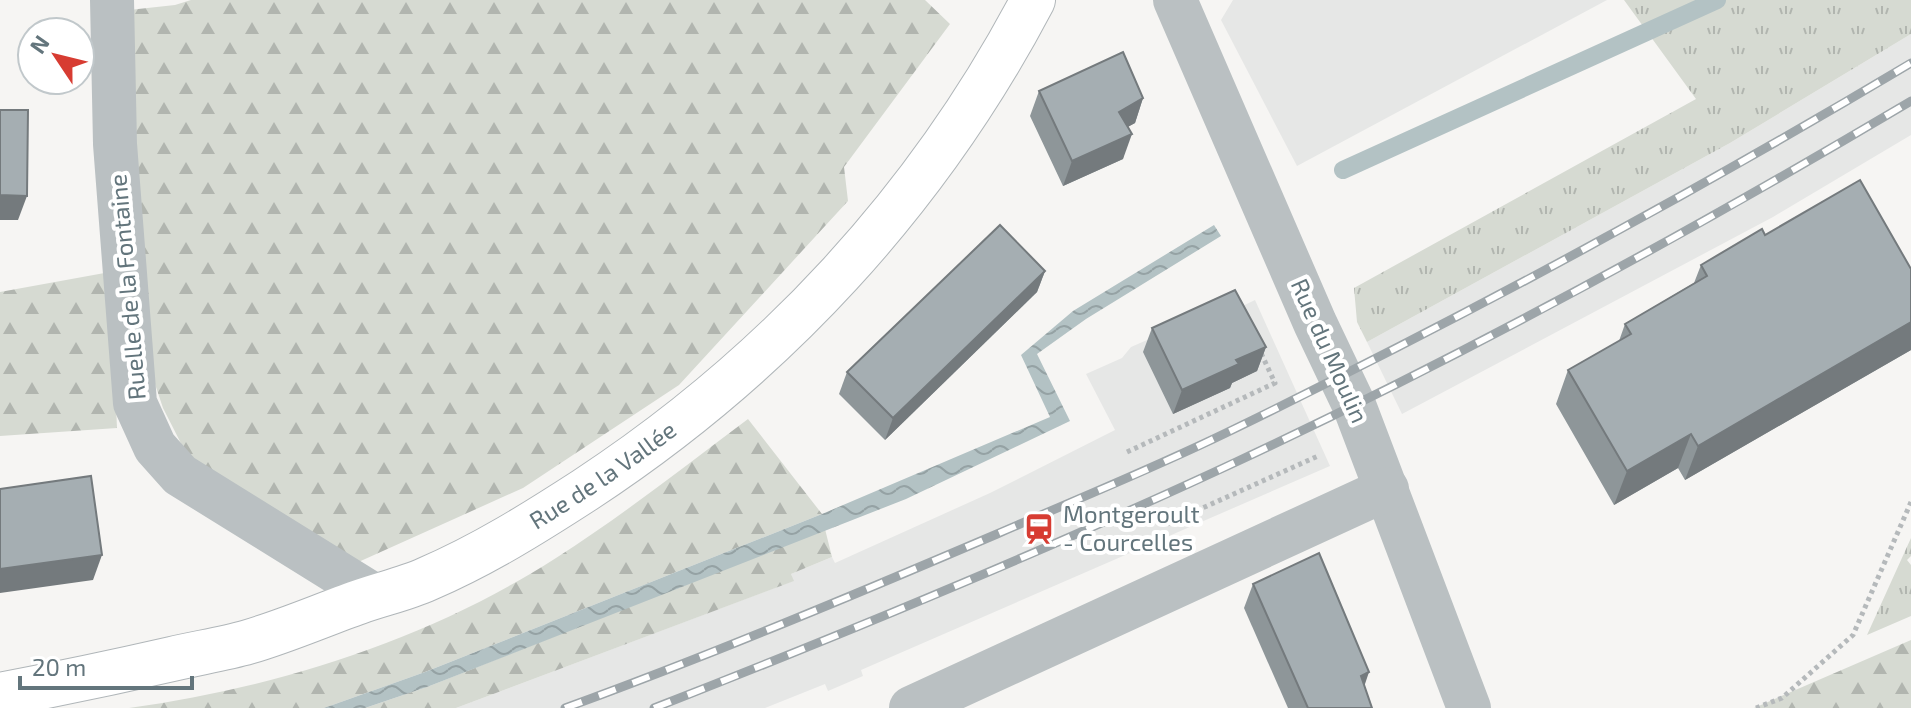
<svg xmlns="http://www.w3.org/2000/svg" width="1911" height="708" viewBox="0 0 1911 708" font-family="'Exo 2',sans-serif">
<defs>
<pattern id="grass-tufts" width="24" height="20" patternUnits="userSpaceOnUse" patternTransform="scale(2)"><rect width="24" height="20" fill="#d6dad2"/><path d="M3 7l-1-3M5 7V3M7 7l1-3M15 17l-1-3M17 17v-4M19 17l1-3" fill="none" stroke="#b1b5af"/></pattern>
<pattern id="forest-firs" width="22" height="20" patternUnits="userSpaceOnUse" patternTransform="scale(2)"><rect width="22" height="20" fill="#d6dad2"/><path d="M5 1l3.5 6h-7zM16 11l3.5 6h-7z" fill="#b1b5af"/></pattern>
<pattern id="water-waves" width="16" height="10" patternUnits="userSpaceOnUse" patternTransform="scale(2)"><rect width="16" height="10" fill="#b3c2c4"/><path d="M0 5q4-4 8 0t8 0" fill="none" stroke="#95a2a4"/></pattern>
</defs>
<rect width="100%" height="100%" fill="#f6f5f3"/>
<g fill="#e6e7e6">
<path d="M1233 0H1607L1297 166 1221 20Z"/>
<path d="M1911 34V135L1773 217 1402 414 1367 342 1730 143Z"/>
<path d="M1255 300 1330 466 861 670 863 676 828 691 825 684 765 708H456L793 581 791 574 832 557 835 563 990 493 1115 430 1086 374 1122 358 1131 347 1154 337 1226 314Z"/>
</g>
<g fill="url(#grass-tufts)">
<path d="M1624 0H1911V34L1730 143 1367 342 1357 322 1354 288 1696 99Z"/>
<path d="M1911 538V556L1907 560 1911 565V616L1867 635Z"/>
</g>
<g fill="url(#forest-firs)">
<path d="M191 0H925L950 24 844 167 848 201 679 385 523 488 354 564 192 465 163 408 149 366 129 10 175 5Z"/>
<path d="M110 272 117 428 0 436V292Z"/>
<path d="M748 419 822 514 425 672 324 708H129C279 687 428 640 556 558 622 516 685 466 748 419Z"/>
<path d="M825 529 832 557 791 574 794 581 456 708H365L427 687Z"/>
<path d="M1911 640V708H1754Z"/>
</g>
<path fill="url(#water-waves)" d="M1214 225 1221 236 1086 319 1037 354 1070 421 906 499 427 687 365 708H324L425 672 822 514 1050 417 1021 355 1073 311Z"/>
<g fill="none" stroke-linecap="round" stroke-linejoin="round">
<path stroke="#b3c2c4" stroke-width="18" d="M1343 170 1717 0"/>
<defs>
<g id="major">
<path id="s1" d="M0 695C58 684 115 672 172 659 197 653 224 649 248 642 286 631 322 615 359 602 381 594 405 589 427 579 483 555 534 523 585 490 774 366 928 200 1033 0"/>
</g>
</defs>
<use href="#major" stroke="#b0b6b9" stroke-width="46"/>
<g stroke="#b5b9bb" stroke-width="5" stroke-dasharray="4 4" stroke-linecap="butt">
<path d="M1127 452 1275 383 1260 351"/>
<path d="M1167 524 1318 456"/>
<path d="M1756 708 1782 698 1853 635 1911 502"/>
</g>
<g stroke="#bac0c2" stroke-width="44">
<path d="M112 0 115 144 135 403 155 447 180 475 375 596"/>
<path d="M1175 0 1315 323 1354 405 1469 708"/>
<path d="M911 708 1387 489"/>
</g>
<use href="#major" stroke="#fff" stroke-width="44"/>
<defs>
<g id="rail">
<path d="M565 708C711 655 854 595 997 534 1075 500 1154 468 1230 431 1462 318 1690 195 1911 63"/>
<path d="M654 708C851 631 1045 551 1236 462 1467 354 1692 231 1911 101"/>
</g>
</defs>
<use href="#rail" stroke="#9da5a9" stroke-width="9"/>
<use href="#rail" stroke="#fff" stroke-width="6" stroke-dasharray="18" stroke-linecap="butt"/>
</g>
<g fill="#8e9699">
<path d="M1039 91 1143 98 1135 123 1127 127 1123 159 1063 186 1030 116Z"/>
<path d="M1765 235 1911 269V350L1685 480 1678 468 1614 505 1556 404 1568 370 1619 341 1625 324 1694 283 1701 265Z"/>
<path d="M1045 271 1037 292 885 440 839 394 847 372Z"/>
<path d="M1152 328 1266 347 1257 371 1232 383 1230 388 1173 414 1143 352Z"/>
<path d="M1253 584 1364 686 1372 708H1288L1244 608Z"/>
</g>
<g fill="#747a7d">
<path d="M1143 98 1135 123 1110 137 1119 112Z"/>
<path d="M1132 134 1123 159 1063 186 1072 161Z"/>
<path d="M0 195 27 196 18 220H0Z"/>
<path d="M1045 271 1037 292 885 440 893 418Z"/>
<path d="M1911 322V350L1685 480 1698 446Z"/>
<path d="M1266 347 1257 371 1232 383 1230 388 1173 414 1182 390 1236 360Z"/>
<path d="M1691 434 1678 468 1614 505 1627 471Z"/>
<path d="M102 555 93 580 0 593V569Z"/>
<path d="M1369 672 1361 696V676Z"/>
</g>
<g fill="#a5aeb2" stroke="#747a7d" stroke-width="2">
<path d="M1123 52 1143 98 1119 112 1132 134 1072 161 1039 91Z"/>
<path d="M0 110H28L27 196 0 195Z"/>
<path d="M1860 180 1911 269V322L1698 446 1691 434 1627 471 1568 370 1631 334 1625 324 1707 276 1701 265 1762 229 1765 235Z"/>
<path d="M1000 225 1045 271 893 418 847 372Z"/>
<path d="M1235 290 1266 347 1236 360 1239 364 1182 390 1152 328Z"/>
<path d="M91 476 102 555 0 569V489Z"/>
<path d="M1319 553 1369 672 1361 676 1372 708H1308L1253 584Z"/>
</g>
<defs>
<symbol id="station-bare" viewBox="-9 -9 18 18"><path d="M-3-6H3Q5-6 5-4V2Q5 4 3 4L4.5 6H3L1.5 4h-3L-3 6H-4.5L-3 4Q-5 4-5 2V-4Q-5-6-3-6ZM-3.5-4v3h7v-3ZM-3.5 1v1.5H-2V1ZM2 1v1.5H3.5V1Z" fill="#d73c32" stroke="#fff" stroke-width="2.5" paint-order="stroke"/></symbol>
</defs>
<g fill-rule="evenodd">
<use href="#station-bare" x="1017" y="507" width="44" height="44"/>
</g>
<g text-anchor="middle" stroke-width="8" stroke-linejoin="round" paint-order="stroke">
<g font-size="24" fill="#63757c" stroke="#fff">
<text transform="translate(128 287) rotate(-95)" y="8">Ruelle de la Fontaine</text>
<text transform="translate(1329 351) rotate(66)" y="8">Rue du Moulin</text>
<text dy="8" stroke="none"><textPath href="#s1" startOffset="648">Rue de la Vallée</textPath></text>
</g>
<g font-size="24" fill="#63757c" stroke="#fff" text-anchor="start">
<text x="1063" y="523">Montgeroult<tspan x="1063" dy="28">- Courcelles</tspan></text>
</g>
</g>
<g transform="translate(56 56) rotate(305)"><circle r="38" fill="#ffffff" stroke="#c1c8cb" stroke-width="2"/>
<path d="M0-6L14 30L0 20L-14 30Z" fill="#d73c32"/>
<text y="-12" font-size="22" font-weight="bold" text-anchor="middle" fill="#63757c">N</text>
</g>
<path d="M20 676v12h172v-12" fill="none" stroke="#63757c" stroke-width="4"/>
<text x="32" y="676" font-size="24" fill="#63757c" stroke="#ffffff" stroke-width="6" paint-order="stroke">20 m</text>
</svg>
